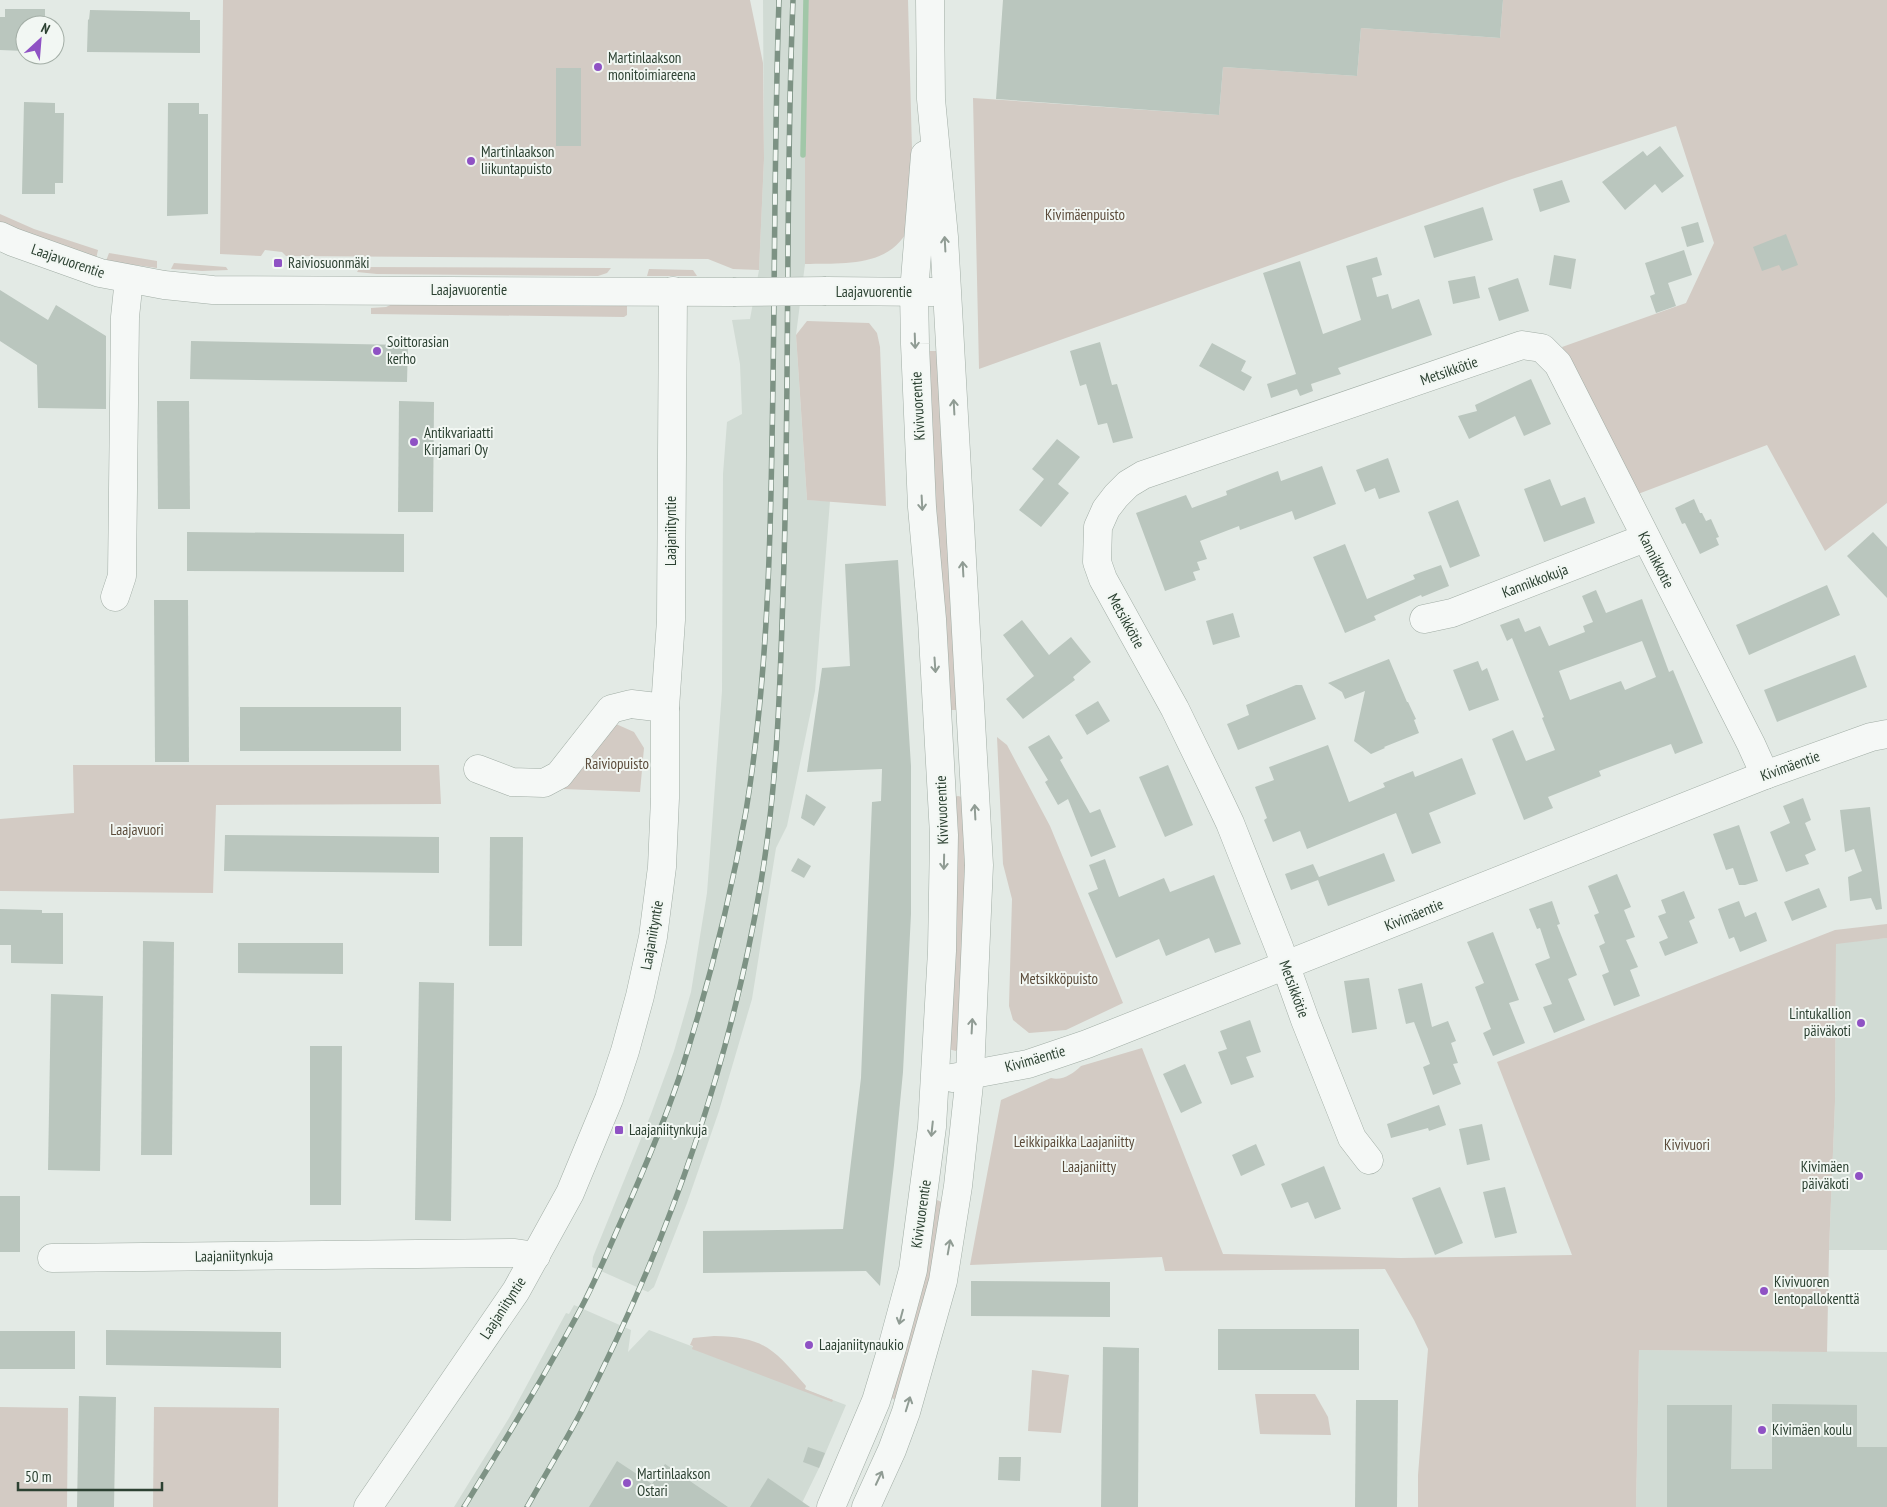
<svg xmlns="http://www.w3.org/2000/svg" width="1887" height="1507" viewBox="0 0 1887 1507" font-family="'PT Sans Narrow',sans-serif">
<rect width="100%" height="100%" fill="#e3eae5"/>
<g fill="#d1dbd4">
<path d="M763 0H805V264L796 335 807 500 830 501 815 691 787 826 776 848 752 999 719 1111 687 1203 654 1287 648 1292 592 1267 593 1257 651 1114 674 1051 691 992 707 893 722 691 723 474 727 422 742 414 740 364 732 320 750 319 759 270 764 159Z"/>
<path d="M1887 938V1250H1829L1835 1102 1836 943Z"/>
<path d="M574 1305 631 1330 628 1352 649 1330 846 1405 819 1468 800 1507H454L509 1418 566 1313 569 1314Z"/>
<path d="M1639 1350 1887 1352V1507H1636Z"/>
</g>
<g fill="#d3cbc4">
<path d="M223 0H750L763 63 764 159 759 270 733 269 708 259 286 256 282 252 265 250 261 256 220 254Z"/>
<path d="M805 0H908L912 150 909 228C889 268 844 263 805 264Z"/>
<path d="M1503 0H1887V503L1825 551 1767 445 1638 494 1562 347 1686 303 1714 243 1676 126 1512 179 979 369 973 98 1219 115 1223 67 1357 76 1361 28 1500 38Z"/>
<path d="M0 214 34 229 98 250 96 259 0 225Z"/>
<path d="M109 253 157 261V268L106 261Z"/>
<path d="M174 263 226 267 228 270 202 271 171 269Z"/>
<path d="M360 267 611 268 607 273 598 276 377 274 357 272Z"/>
<path d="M649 269 693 270 697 276H647Z"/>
<path d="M397 302 627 304V315L624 317 371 314V308L386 307Z"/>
<path d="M807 321 869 323 877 333 880 347 886 506 807 500 796 335Z"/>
<path d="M926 351H940L960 710H948Z"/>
<path d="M616 724 634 732 644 748 640 792 563 789Z"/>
<path d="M997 737 1007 745 1050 826 1123 1003 1066 1030 1029 1033 1013 1020 1009 1006 1012 899 1003 864Z"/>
<path d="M73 765H439L441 804 216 805 213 893 0 891V819L74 813Z"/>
<path d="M958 796 962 797 967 865 958 1048 956 1051 948 1049 954 797Z"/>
<path d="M1887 924V938L1836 944 1835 1102 1829 1250 1827 1352 1639 1350 1636 1507H1418V1475L1428 1349 1414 1320 1385 1269 1165 1271 1162 1257 970 1265 1001 1100 1051 1078C1062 1081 1073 1074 1081 1066L1142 1048 1223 1254 1401 1258 1572 1255 1497 1062 1835 930Z"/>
<path d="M937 1200 944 1203 940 1242 898 1401 887 1396 935 1201Z"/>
<path d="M714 1336C765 1337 773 1349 806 1386L805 1389 833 1400 832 1402 692 1349 693 1346 690 1345 693 1338Z"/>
<path d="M1032 1370 1069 1375 1061 1433 1028 1431Z"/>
<path d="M1255 1394H1315L1328 1417 1331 1435 1260 1434Z"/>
<path d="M0 1407 68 1408 67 1507H0Z"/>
<path d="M154 1407 279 1408 278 1507H153Z"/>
</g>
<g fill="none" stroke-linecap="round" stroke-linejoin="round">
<path stroke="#a1c7a8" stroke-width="5.5" d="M803 155 806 0"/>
</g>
<g fill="#bac6be" fill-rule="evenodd">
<path d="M1003 0H1503L1500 38 1361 28 1357 76 1223 67 1219 115 996 99Z"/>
<path d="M5 9H45V25H25V51L0 50V17H5Z"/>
<path d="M90 10 190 12V20H200V53L87 52 88 19 89 20Z"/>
<rect x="556" y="68" width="25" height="78"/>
<path d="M24 102 55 103V113H64L63 183H55V194H22Z"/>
<path d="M168 103H199V114H208V214L167 216Z"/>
<path d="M1660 146 1684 176 1662 193 1655 184 1625 210 1602 182 1643 151 1647 156Z"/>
<path d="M1562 180 1570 202 1540 212 1533 189Z"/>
<path d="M1483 207 1493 240 1434 258 1424 226Z"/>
<path d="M1698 222 1704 242 1687 247 1681 227Z"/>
<path d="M1786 234 1798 265 1782 271 1779 265 1762 271 1753 247Z"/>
<path d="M1684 250 1692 275 1668 283 1676 306 1656 313 1650 296 1655 294 1645 263Z"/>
<path d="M1554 255 1576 259 1571 289 1549 285Z"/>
<path d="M1377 257 1382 275 1372 278 1377 297 1388 294 1392 309 1419 299 1432 335 1338 368 1341 374 1311 384 1313 391 1300 396 1297 389 1271 398 1267 384 1296 374 1263 273 1300 261 1323 334 1361 320 1346 266Z"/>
<path d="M1475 276 1480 298 1453 304 1448 281Z"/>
<path d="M1518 278 1529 311 1499 321 1488 288Z"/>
<path d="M0 290 48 320 56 305 106 336V409L38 408 37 365 0 341Z"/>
<path d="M191 341 408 345 407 382 190 379Z"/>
<path d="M1100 342 1112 385 1117 384 1133 438 1113 443 1107 423 1098 425 1086 384 1080 386 1070 351Z"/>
<path d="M1212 343 1246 361 1241 371 1252 377 1244 391 1199 366Z"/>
<path d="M1531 379 1551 424 1524 436 1515 416 1469 439 1458 416 1477 411 1475 405Z"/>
<path d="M157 401H189L190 509H158Z"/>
<path d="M399 401 434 402 433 512H398Z"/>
<path d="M1057 439 1080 457 1058 484 1069 493 1041 527 1019 510 1044 479 1032 469Z"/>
<path d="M1388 458 1400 492 1379 499 1375 488 1365 492 1356 470Z"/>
<path d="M1322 466 1336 504 1295 520 1292 511 1240 530 1239 526 1200 541 1207 559 1197 562 1200 570 1193 572 1196 580 1165 591 1136 513 1186 495 1192 508 1227 495 1226 491 1278 471 1281 481Z"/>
<path d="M1550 479 1561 506 1585 497 1595 523 1544 542 1524 489Z"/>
<path d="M1694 499 1700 513H1702L1706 521 1711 519 1719 537 1716 538 1719 545 1700 554 1685 523 1682 524 1675 508Z"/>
<path d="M1458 500 1480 556 1450 568 1428 512Z"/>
<path d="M187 532 404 534V572L187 571Z"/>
<path d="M1873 532 1887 547V598L1847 556Z"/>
<path d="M1345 544 1367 599 1415 579 1413 575 1441 565 1449 586 1422 597 1421 595 1374 616 1376 620 1345 633 1313 557Z"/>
<path d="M898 560 911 766V914L903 1072 894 1165 880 1286 866 1271 703 1273V1231L843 1229 861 1078 872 802 881 801 882 769 807 772 822 668 850 666 845 564Z"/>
<path d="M1827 585 1840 615 1749 655 1736 625Z"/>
<path d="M1596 590 1606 613 1642 599 1669 672 1673 670 1703 743 1675 754 1671 744 1599 771 1601 776 1548 797 1553 808 1524 820 1492 739 1513 730 1526 761 1555 750 1542 718 1544 717 1512 638 1507 641 1500 625 1519 618 1525 632 1540 626 1549 646 1585 632 1583 626 1593 622 1582 596ZM1642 641 1656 677 1625 690 1621 681 1570 700 1559 671Z"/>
<path d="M154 600H188L189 762H155Z"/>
<path d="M1233 613 1240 637 1213 645 1206 621Z"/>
<path d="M1022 620 1049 655 1071 637 1091 662 1073 677 1075 680 1023 719 1006 699 1034 676 1003 635Z"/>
<path d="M1855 655 1867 687 1777 722 1764 690Z"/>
<path d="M1389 659 1407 702H1408L1416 719 1414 720 1419 733 1384 747 1385 748 1371 754 1354 741 1365 691 1345 699 1342 692 1328 683Z"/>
<path d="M1478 661 1482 671 1487 668 1499 700 1469 711 1453 670Z"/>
<path d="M1296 685H1302L1316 719 1238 750 1227 724 1249 715 1246 705Z"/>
<path d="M1098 701 1110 721 1087 735 1075 715Z"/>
<rect x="240" y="707" width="161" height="44"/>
<path d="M1049 735 1063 758 1060 760 1090 813 1100 809 1116 847 1091 857 1068 799 1058 805 1045 782 1048 780 1028 747Z"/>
<path d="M1328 745 1349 802 1385 787 1383 783 1413 771 1415 777 1462 758 1476 794 1429 813 1441 843 1412 854 1396 813 1307 849 1300 831 1273 842 1264 820 1267 818 1255 787 1274 780 1269 767Z"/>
<path d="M1168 765 1193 825 1165 837 1139 777Z"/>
<path d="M806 794 826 807 814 826 801 818Z"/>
<path d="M1803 798 1811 820 1805 823 1816 850 1805 855 1809 864 1786 872 1770 832 1790 823 1783 806Z"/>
<path d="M1870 807 1882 909 1876 910 1871 898 1850 901 1848 877 1862 871 1854 849 1845 852 1840 810Z"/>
<path d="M1739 825 1758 881 1745 885H1739L1733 868 1726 870 1713 834Z"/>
<path d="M225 835 439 837V873L224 871Z"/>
<path d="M490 837H523L522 946H489Z"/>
<path d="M1384 853 1395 881 1328 906 1318 880 1291 890 1285 874 1313 864 1319 877Z"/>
<path d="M798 858 811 866 804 878 791 871Z"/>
<path d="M1105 859 1119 897 1164 878 1170 892 1214 875 1241 944 1215 953 1209 938 1166 956 1159 939 1116 958 1088 893 1098 889 1089 865Z"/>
<path d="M1617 874 1631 907 1624 910 1635 937 1626 940 1638 967 1630 970 1640 996 1614 1006 1602 975 1609 972 1599 946 1605 943 1594 915 1599 913 1588 886Z"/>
<path d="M1819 888 1827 907 1792 921 1784 902Z"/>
<path d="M1684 891 1695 918 1689 921 1698 943 1665 956 1659 942 1668 938 1658 916 1666 913 1661 900Z"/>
<path d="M1552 901 1560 924 1557 925 1577 975 1568 979 1585 1020 1554 1033 1543 1007 1552 1004 1535 964 1550 958 1540 928 1537 929 1529 909Z"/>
<path d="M1739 901 1745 917 1756 912 1767 941 1740 952 1734 937 1729 939 1718 909Z"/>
<path d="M0 909 42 910V913H63V964L11 963V945H0Z"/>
<path d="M1493 932 1519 1000 1509 1003 1525 1043 1493 1056 1483 1033 1491 1029 1475 987 1484 983 1467 942Z"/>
<path d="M143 941 174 942 172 1155H141Z"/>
<path d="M238 943H343V974L238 973Z"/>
<path d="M1369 978 1377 1029 1352 1033 1344 981Z"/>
<path d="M419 982 454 983 451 1221 415 1220Z"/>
<path d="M1422 983 1432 1027 1448 1021 1456 1041 1451 1043 1458 1063 1453 1064 1461 1084 1433 1095 1423 1067 1430 1064 1414 1022 1406 1024 1398 989Z"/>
<path d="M51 994 103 996 100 1171 48 1170Z"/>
<path d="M1250 1020 1261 1052 1246 1057 1254 1077 1231 1085 1218 1052 1227 1049 1220 1031Z"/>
<path d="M310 1046H342L341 1205H310Z"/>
<path d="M1185 1064 1202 1103 1181 1113 1163 1074Z"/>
<path d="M1439 1105 1446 1125 1429 1131 1428 1128 1391 1138 1387 1124Z"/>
<path d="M1482 1124 1490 1160 1467 1165 1459 1129Z"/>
<path d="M1256 1144 1265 1165 1241 1176 1232 1155Z"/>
<path d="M1324 1166 1341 1209 1315 1219 1308 1202 1291 1208 1281 1184Z"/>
<path d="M1440 1187 1463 1243 1435 1255 1412 1198Z"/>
<path d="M1505 1187 1517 1233 1495 1238 1483 1192Z"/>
<rect x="0" y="1196" width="20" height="56"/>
<path d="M971 1281 1110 1282V1317L971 1316Z"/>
<rect x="1218" y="1329" width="141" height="41"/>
<path d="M106 1330 281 1332V1368L106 1365Z"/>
<rect x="0" y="1331" width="75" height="38"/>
<path d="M1103 1347 1139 1348 1138 1507H1101Z"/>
<path d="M79 1396 116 1397 114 1507H77Z"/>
<path d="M1356 1400H1398L1397 1507H1355Z"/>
<path d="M1772 1404 1857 1405V1447H1887V1507H1667V1405H1732L1731 1469H1772Z"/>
<path d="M808 1447 825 1453 819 1468 803 1462Z"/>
<path d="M999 1457H1021L1020 1481 998 1480Z"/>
<path d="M617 1461 652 1484 665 1464 728 1507H589Z"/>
<path d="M768 1478 810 1507H750Z"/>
</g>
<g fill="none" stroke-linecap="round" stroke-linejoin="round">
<defs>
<g id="minor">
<path d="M0 236 13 242 100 273 164 285 213 290 733 292"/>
<path d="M826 291 933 292"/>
<path d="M115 597 122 576 125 317 129 279"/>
<path d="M1424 619 1452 613 1645 538"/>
<path d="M478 769 512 782 544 783 559 775 611 709 631 704 665 708"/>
<path d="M952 1078 1028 1064 1087 1044 1765 775 1871 737 1887 734"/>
<path d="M1369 1160 1352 1138 1305 1020 1279 947 1230 823 1212 785 1175 709 1103 579 1097 562 1098 527 1106 509 1116 496 1128 484 1143 475 1522 345 1542 348 1558 364 1751 744 1765 775"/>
<path d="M52 1258 515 1253 536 1256"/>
<path d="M368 1507 516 1291 570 1193 609 1099 625 1051 640 996 653 937 662 867 665 798V708L671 620 673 291"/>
<path d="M831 1507 876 1401 892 1348 913 1270 932 1127 942 951 944 835 932 619 922 507 915 344 914 292 925 155"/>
<path d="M866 1507 892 1450 906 1412 943 1281 958 1186 970 1075 979 865 944 237 931 99 930 0"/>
</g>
</defs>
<use href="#minor" stroke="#a1ada5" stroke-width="29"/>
<use href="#minor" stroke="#f5f8f6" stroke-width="28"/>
<defs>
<g id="rail">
<path d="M464 1507C504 1442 544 1377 580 1310 596 1280 609 1248 623 1217 643 1172 663 1125 679 1078 707 991 730 901 746 811 766 689 770 565 772 441 775 294 774 147 779 0"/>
<path d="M527 1507C545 1475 564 1444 581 1412 667 1245 730 1067 761 882 777 787 780 690 783 594 790 396 785 198 793 0"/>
</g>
</defs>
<use href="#rail" stroke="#7d9284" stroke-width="5.5"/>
<use href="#rail" stroke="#f2f7f3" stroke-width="4" stroke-dasharray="11" stroke-linecap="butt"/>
<defs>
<path id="minor-bridge" d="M733 292 826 291"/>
</defs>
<use href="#minor-bridge" stroke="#a1ada5" stroke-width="29" stroke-linecap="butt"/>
<use href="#minor-bridge" stroke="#f5f8f6" stroke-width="28"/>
</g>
<defs><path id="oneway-shaft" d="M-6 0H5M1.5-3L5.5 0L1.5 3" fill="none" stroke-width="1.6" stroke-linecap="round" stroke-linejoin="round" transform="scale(1.25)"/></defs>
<g stroke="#909c94">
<use href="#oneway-shaft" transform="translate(945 244) rotate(-93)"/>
<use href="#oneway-shaft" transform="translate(915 341) rotate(88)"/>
<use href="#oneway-shaft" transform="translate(954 407) rotate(-93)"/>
<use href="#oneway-shaft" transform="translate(922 503) rotate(87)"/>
<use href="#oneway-shaft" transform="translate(963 569) rotate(-93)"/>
<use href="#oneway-shaft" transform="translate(935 665) rotate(86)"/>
<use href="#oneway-shaft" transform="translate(975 812) rotate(-93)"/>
<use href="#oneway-shaft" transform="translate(944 862) rotate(91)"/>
<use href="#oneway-shaft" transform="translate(972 1026) rotate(-87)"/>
<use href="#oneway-shaft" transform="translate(932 1129) rotate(96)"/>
<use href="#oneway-shaft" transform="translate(949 1247) rotate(-80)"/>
<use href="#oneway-shaft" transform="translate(901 1317) rotate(105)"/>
<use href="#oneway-shaft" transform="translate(908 1404) rotate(-73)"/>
<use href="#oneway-shaft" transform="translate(879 1478) rotate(-65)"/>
</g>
<g fill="#8f52c4" stroke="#f2f7f3" stroke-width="2">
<circle cx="598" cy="67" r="5"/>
<circle cx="471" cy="161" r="5"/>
<rect x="273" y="258" width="10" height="10" rx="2.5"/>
<circle cx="377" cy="351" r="5"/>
<circle cx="414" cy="442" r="5"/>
<circle cx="1861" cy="1023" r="5"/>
<rect x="614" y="1125" width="10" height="10" rx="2.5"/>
<circle cx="1859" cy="1176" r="5"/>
<circle cx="1764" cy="1291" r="5"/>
<circle cx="809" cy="1345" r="5"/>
<circle cx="1762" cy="1430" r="5"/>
<circle cx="627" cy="1483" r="5"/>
</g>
<g text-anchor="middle" stroke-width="4" stroke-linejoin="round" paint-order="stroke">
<g font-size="15" fill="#2c4132" stroke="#f2f7f3" text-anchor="start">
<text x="608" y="63">Martinlaakson<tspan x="608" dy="17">monitoimiareena</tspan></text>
<text x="481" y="157">Martinlaakson<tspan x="481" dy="17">liikuntapuisto</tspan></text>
<text x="288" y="268">Raiviosuonmäki</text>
<text x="387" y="347">Soittorasian<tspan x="387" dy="17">kerho</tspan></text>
<text x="424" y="438">Antikvariaatti<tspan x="424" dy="17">Kirjamari Oy</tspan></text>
<text x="1851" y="1019" text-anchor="end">Lintukallion<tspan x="1851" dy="17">päiväkoti</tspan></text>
<text x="629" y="1135">Laajaniitynkuja</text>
<text x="1849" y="1172" text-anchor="end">Kivimäen<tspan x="1849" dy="17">päiväkoti</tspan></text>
<text x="1774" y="1287">Kivivuoren<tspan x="1774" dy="17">lentopallokenttä</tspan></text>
<text x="819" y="1350">Laajaniitynaukio</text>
<text x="1772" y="1435">Kivimäen koulu</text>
<text x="637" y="1479">Martinlaakson<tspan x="637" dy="17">Ostari</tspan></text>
</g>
<g font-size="15" fill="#5b4b3a" stroke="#f2f7f3">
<text x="1085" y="220">Kivimäenpuisto</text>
<text x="617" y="769">Raiviopuisto</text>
<text x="137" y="835">Laajavuori</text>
<text x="1059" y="984">Metsikköpuisto</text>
<text x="1074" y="1147">Leikkipaikka Laajaniitty</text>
<text x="1687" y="1150">Kivivuori</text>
<text x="1089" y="1172">Laajaniitty</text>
</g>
<g font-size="15" fill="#2c4132" stroke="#f2f7f3">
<text transform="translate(68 261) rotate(19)" y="5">Laajavuorentie</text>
<text x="469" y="295">Laajavuorentie</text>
<text x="874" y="297">Laajavuorentie</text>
<text transform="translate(1449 371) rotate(-19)" y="5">Metsikkötie</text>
<text transform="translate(918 406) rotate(-93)" y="5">Kivivuorentie</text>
<text transform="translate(671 531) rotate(-90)" y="5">Laajaniityntie</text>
<text transform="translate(1656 560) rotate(63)" y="5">Kannikkotie</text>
<text transform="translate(1535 581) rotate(-21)" y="5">Kannikkokuja</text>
<text transform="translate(1126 621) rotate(61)" y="5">Metsikkötie</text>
<text transform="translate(1790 766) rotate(-20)" y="5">Kivimäentie</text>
<text transform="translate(942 810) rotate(-92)" y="5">Kivivuorentie</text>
<text transform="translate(1414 915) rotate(-22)" y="5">Kivimäentie</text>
<text transform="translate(652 935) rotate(-80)" y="5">Laajaniityntie</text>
<text transform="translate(1294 989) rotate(70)" y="5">Metsikkötie</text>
<text transform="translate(1035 1059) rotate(-16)" y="5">Kivimäentie</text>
<text transform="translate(921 1214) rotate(-82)" y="5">Kivivuorentie</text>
<text transform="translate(234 1256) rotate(-1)" y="5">Laajaniitynkuja</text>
<text transform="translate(503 1308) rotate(-57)" y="5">Laajaniityntie</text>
</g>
</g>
<g transform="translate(40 40) rotate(26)"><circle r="24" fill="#f2f7f3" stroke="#a3aea6"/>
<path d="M0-4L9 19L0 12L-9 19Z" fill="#8f52c4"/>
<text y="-8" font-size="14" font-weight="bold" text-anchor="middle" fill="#2c4132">N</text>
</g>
<path d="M18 1482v8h144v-8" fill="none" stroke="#2c4132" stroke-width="2.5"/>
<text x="25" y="1482" font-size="15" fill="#2c4132" stroke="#f2f7f3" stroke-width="4" paint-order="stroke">50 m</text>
</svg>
